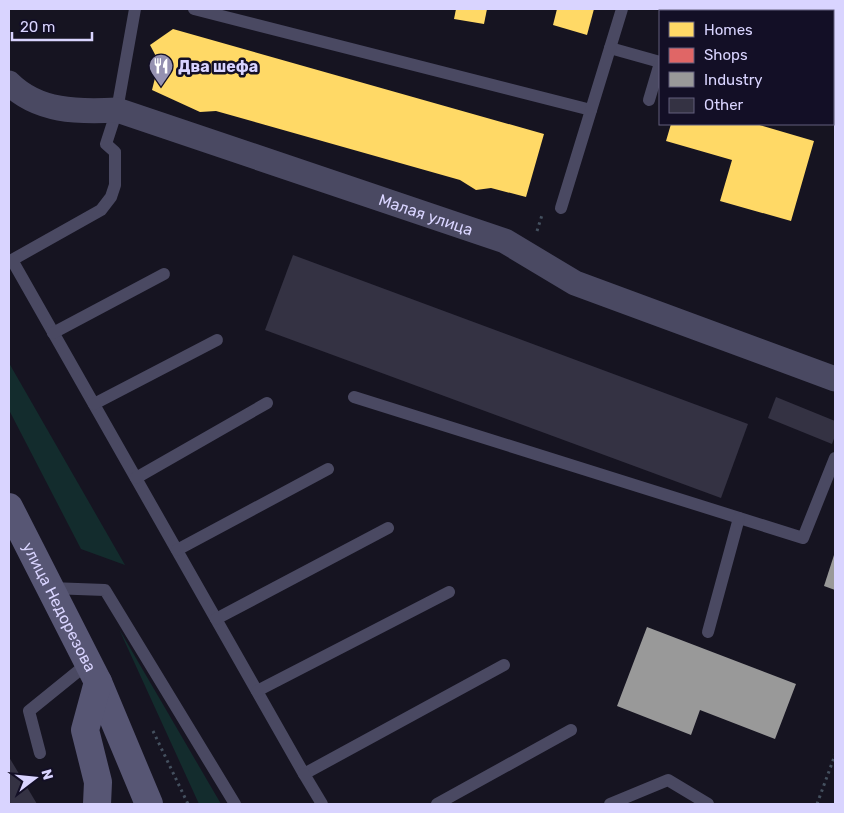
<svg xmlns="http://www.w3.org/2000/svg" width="844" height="813" viewBox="0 0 844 813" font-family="Rubik,sans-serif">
<rect width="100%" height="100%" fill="#161421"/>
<g fill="#132c2d">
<path d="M9 363 125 565 81 549 9 410Z"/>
<path d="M119 629 221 804H199Z"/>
</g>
<g fill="#ffd966">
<path d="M456 9H487L484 24 454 19Z"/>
<path d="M557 9H594L587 35 553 25Z"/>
<path d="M687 9H799L798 11H694Z"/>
<path d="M173 29 544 134 526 197 491 188 476 190 460 180 216 111 200 112 152 90 159 62 150 45Z"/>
<path d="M671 124H756L814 141 791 221 720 201 732 160 666 141Z"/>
</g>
<path fill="#e06666" d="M805 9H835V49L833 48V11H805Z"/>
<g fill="#999">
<path d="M835 552V590L824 586Z"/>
<path d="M647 627 796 684 775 739 700 710 691 735 617 706Z"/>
</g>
<g fill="#343243">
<path d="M293 255 748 424 721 498 265 330Z"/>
<path d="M776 397 835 421V436L832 444 768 418Z"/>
<path d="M9 757 37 804H9Z"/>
</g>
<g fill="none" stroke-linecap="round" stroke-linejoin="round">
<g stroke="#44505f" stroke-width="3" stroke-dasharray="2.5 4" stroke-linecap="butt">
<path d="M537 231 542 215"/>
<path d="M153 731 188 804"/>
<path d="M817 804 835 755"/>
</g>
<g stroke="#4a4962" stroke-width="12">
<path d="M135 9 117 110 106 144 115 152V185L111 197 101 210 12 260 304 774 504 665"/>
<path d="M194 9 591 110"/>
<path d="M610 48 660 62"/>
<path d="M649 100 660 63"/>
<path d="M833 119H835"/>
<path d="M561 208 622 9"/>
<path d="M53 333 164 274"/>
<path d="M354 397 803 538 835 458"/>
<path d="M94 404 217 340"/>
<path d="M136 478 267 403"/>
<path d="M177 550 328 469"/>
<path d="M50 588 105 590 235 804"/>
<path d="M216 619 388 528"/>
<path d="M708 632 739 518"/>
<path d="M257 691 449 592"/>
<path d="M40 753 29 711 87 664"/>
<path d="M304 774 322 804"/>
<path d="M437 804 571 730"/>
<path d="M610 804 668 780 708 804"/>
</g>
<path stroke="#4a4962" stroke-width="25" id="s1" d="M9 83C38 112 78 112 117 110L505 241 575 283 835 379"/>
<g stroke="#575674" stroke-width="28">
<path id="s2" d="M9 507 98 682 149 804"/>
<path d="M97 804 98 782 85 730 98 682"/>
</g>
</g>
<defs>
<symbol id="restaurant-pin" viewBox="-11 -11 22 30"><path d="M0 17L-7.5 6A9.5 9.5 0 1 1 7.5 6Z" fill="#9591b1" stroke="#130f26"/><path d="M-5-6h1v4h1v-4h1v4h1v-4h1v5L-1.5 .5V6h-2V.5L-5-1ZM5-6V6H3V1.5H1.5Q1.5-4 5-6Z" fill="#fff"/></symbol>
</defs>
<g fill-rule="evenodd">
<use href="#restaurant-pin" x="147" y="52" width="28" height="38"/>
</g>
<g text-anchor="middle" stroke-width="5" stroke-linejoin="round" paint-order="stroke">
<g font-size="16" font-weight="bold" fill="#d9d4ff" stroke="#130f26" text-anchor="start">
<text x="178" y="72">Два шефа</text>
</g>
<g font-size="16" fill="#d9d4ff" stroke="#130f26">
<text dy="6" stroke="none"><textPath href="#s1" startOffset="441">Малая улица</textPath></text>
<text dy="6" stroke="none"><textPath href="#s2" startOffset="112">улица Недорезова</textPath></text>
</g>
</g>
<rect width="844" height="813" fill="none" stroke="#d9d4ff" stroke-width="20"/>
<rect x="659" y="10" width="175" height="115" fill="#130f26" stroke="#625e7d"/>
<rect x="669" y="22" width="25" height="15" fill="#ffd966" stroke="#625e7d"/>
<text x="704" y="35" font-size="15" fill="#d9d4ff">Homes</text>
<rect x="669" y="48" width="25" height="15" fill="#e06666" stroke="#625e7d"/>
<text x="704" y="60" font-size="15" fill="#d9d4ff">Shops</text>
<rect x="669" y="72" width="25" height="15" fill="#999999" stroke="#625e7d"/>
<text x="704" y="85" font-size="15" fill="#d9d4ff">Industry</text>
<rect x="669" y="98" width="25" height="15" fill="#343243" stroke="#625e7d"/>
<text x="704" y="110" font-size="15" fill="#d9d4ff">Other</text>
<g transform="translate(35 778) rotate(74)" stroke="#130f26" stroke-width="4" paint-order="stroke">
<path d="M0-4L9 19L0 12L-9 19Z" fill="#d9d4ff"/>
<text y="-8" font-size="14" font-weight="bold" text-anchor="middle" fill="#d9d4ff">N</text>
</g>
<path d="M12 32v8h80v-8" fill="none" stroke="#d9d4ff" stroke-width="2.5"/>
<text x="20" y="32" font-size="15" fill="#d9d4ff" stroke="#130f26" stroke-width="4" paint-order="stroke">20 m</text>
</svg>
